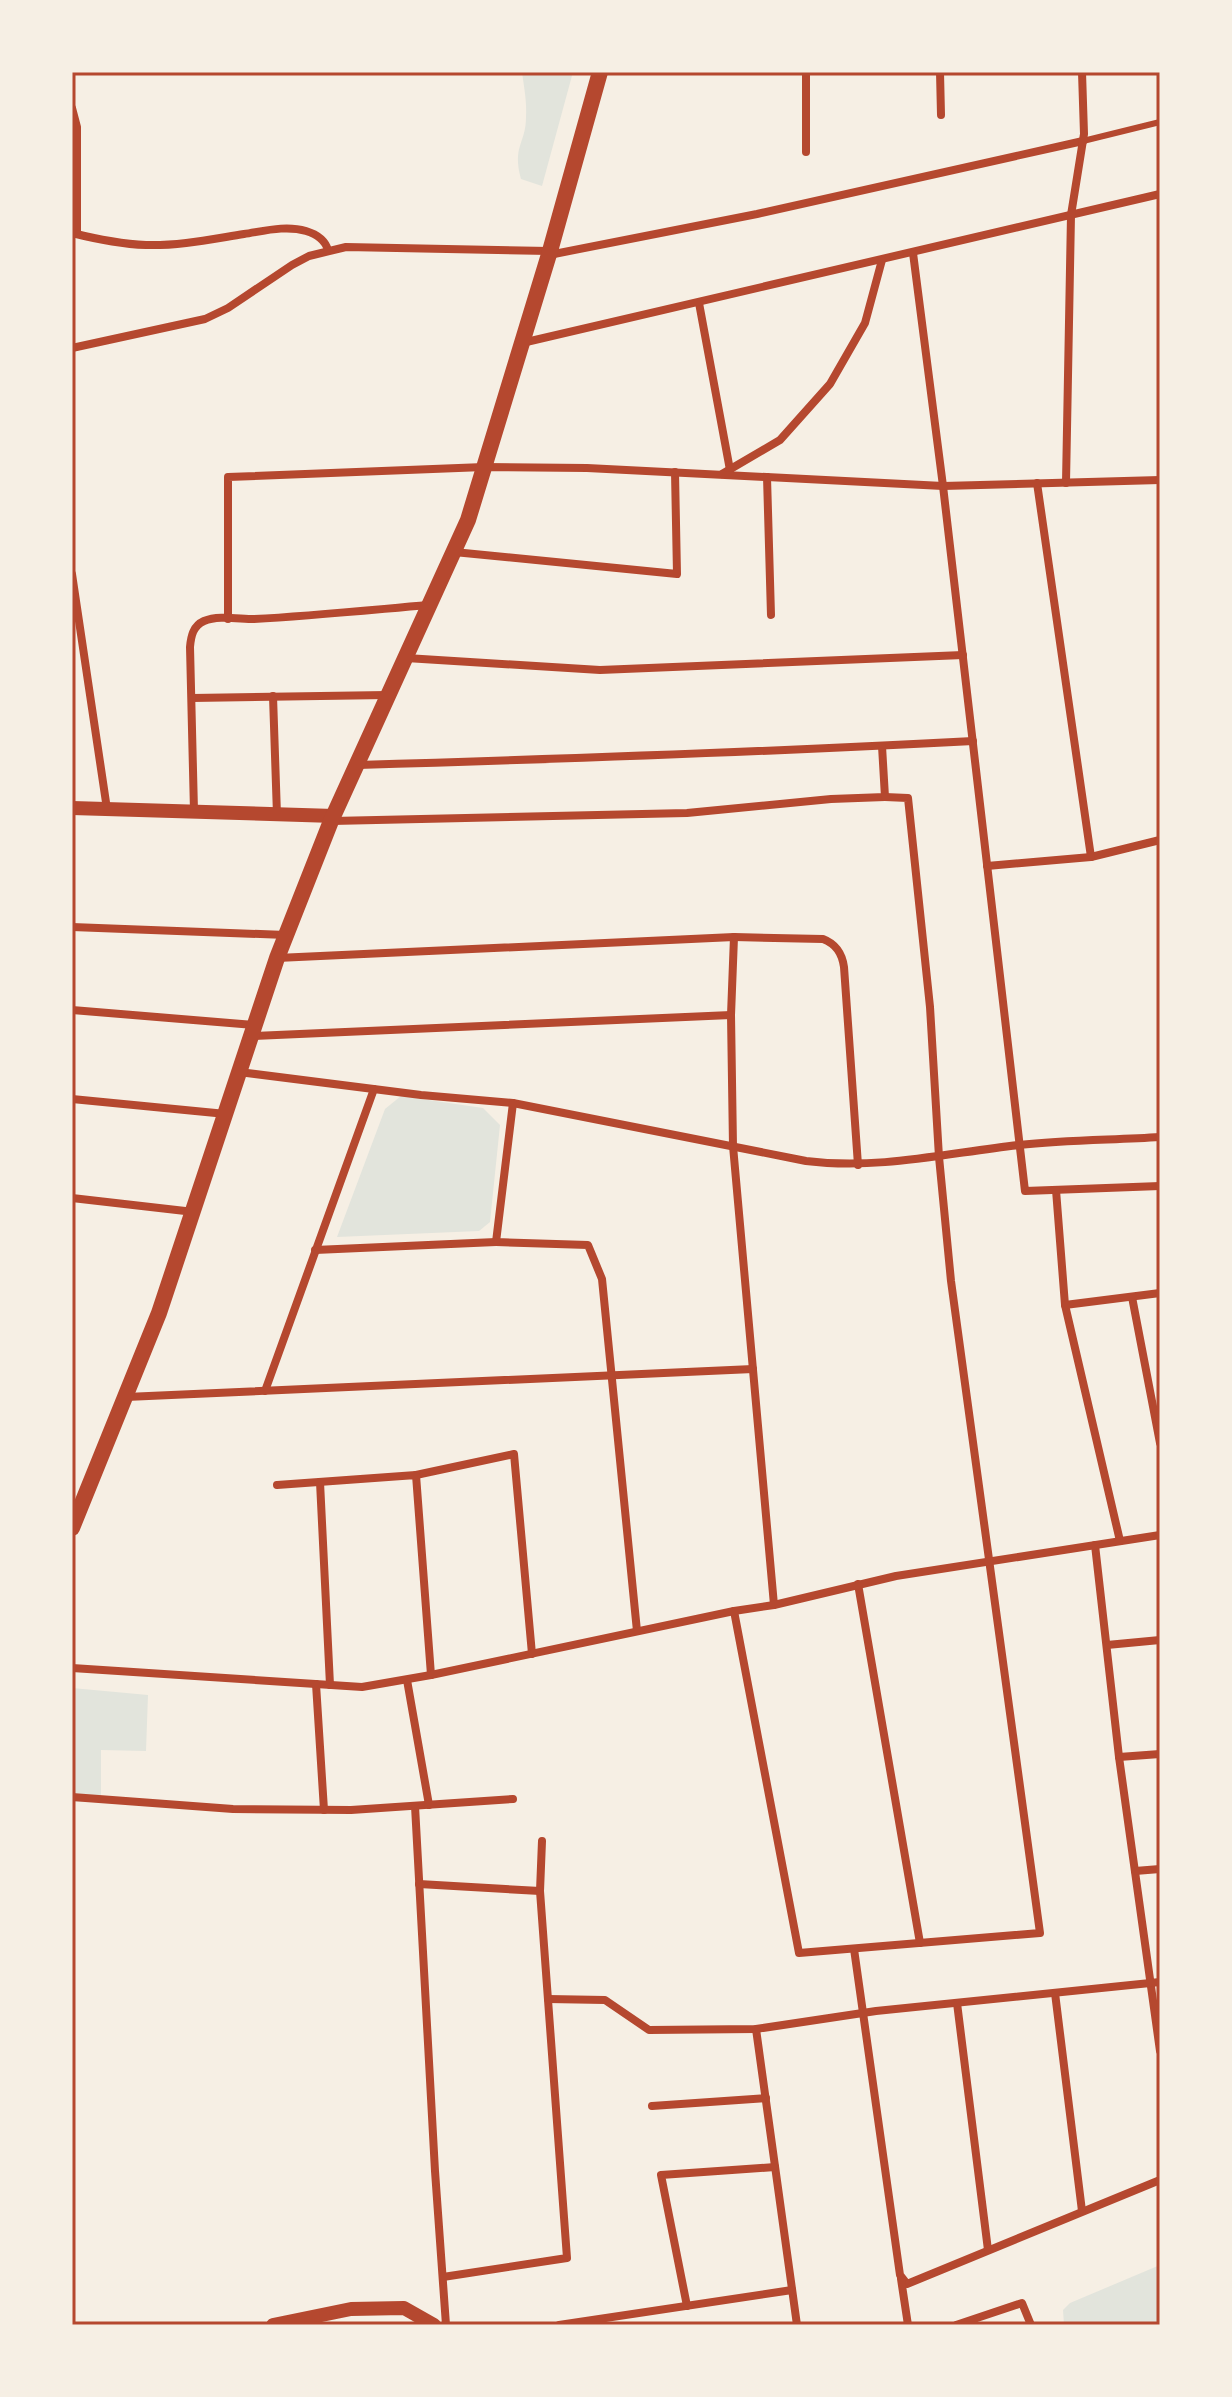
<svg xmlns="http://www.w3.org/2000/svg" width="1232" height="2397" viewBox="0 0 1232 2397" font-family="Poppins,sans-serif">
<rect width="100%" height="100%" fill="#f6efe4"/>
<g fill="#e2e4dc">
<path d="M522 72H573L542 186 521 179C512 145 526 144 526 117 527 102 524 87 522 72Z"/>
<path d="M401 1096 483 1108 500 1125 490 1222 479 1231 337 1237 385 1109Z"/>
<path d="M72 1688 148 1695 146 1751 101 1750V1801L72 1802Z"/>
<path d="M1160 2265V2317L1153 2325H1064L1063 2310 1070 2303Z"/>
</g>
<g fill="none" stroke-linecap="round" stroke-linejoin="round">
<path stroke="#b5482f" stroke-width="6" d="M1083 141 1160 122"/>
<g stroke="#b5482f" stroke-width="8">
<path d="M940 72 941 115"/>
<path d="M72 108 77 127V234"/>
<path d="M806 152V72"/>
<path d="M72 233C96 239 121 244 146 245 179 246 212 239 244 234 264 231 286 225 306 231 316 234 325 240 328 250"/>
<path d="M913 253 943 486 1025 1191 1160 1186"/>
<path d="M549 255 757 214 1083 141"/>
<path d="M699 303 730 470"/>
<path d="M522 343 1160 194"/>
<path d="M72 348 205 319 228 308 292 265 309 256 346 247 549 251"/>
<path d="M722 474 780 440 830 384 865 323 882 260"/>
<path d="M767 477 771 615"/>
<path d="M1037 483 1091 857 1160 840"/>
<path d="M1066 483 1071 215 1084 134 1082 72"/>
<path d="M454 552 677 574 675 472"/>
<path d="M72 574 107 809"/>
<path d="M228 619V477L484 467 587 468 943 486 1160 480"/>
<path d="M406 658 600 670 963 655"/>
<path d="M273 696 277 815"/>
<path d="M192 698 387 695"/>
<path d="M358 765C563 759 768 752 973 741"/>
<path d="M194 811 190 647C191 636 193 626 204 621 218 615 239 619 254 619 312 616 370 610 428 605"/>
<path d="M332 821 687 813 831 799 885 797 882 746"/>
<path d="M987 866 1091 857"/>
<path d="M72 927 286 935"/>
<path d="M734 937 823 939C836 944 842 953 844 967L858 1165"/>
<path d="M277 958 734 937 731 1015 733 1146 774 1605"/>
<path d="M72 1010 254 1025"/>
<path d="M252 1036 731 1015"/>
<path d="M239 1072 421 1095 513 1103 806 1161C879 1170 947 1153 1019 1145 1066 1140 1113 1140 1160 1137"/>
<path d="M72 1099 226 1114"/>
<path d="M513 1103 496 1242 588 1245 602 1279 637 1631"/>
<path d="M1056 1190 1065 1305 1120 1541"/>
<path d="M72 1198 194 1212"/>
<path d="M315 1250 496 1242"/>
<path d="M1132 1297 1160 1443"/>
<path d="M1065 1305 1160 1293"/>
<path d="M265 1391 374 1089"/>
<path d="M126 1397 753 1369"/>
<path d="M416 1475 514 1454 532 1654"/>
<path d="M320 1482 330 1685"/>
<path d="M277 1485 416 1475 431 1675"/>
<path d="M1095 1545 1119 1757 1160 2051"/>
<path d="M858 1584 920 1943"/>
<path d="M734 1611 799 1953 1040 1933 951 1281 939 1157 930 1007 908 798 885 797"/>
<path d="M1107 1645 1160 1640"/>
<path d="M72 1668 362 1687 431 1675 734 1611 774 1605 896 1576 1160 1535"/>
<path d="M407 1680 429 1805"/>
<path d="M316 1684 324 1810"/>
<path d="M1119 1757 1160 1754"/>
<path d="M72 1797 233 1809 351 1810 513 1799"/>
<path d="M415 1806 435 2171 446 2325"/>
<path d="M1135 1871 1160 1869"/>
<path d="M419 1884 540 1891"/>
<path d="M854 1949 900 2275 907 2284 1160 2180"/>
<path d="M1055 1993 1082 2211"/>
<path d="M548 1999 605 2000 649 2030 756 2029 876 2011 1160 1982"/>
<path d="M957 2003 988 2250"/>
<path d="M756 2029 797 2325"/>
<path d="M652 2106 766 2098"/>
<path d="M443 2277 567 2258 540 1891 542 1841"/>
<path d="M901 2279 908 2325"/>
<path d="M687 2306 661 2175 775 2167"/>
<path d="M559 2325 792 2290"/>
<path d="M956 2325 1022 2303 1031 2325"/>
</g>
<g stroke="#b5482f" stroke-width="14">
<path d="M72 808 334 816"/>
<path d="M273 2325 351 2309 404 2308 434 2325"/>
</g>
<path stroke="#b5482f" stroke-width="16" d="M72 1528 159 1313 277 958 331 821 468 520 550 251 600 72"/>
</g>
<rect width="1232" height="2397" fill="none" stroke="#f6efe4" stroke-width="148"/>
<rect x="74" y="74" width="1084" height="2249" fill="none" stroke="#b5482f" stroke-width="3"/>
</svg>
